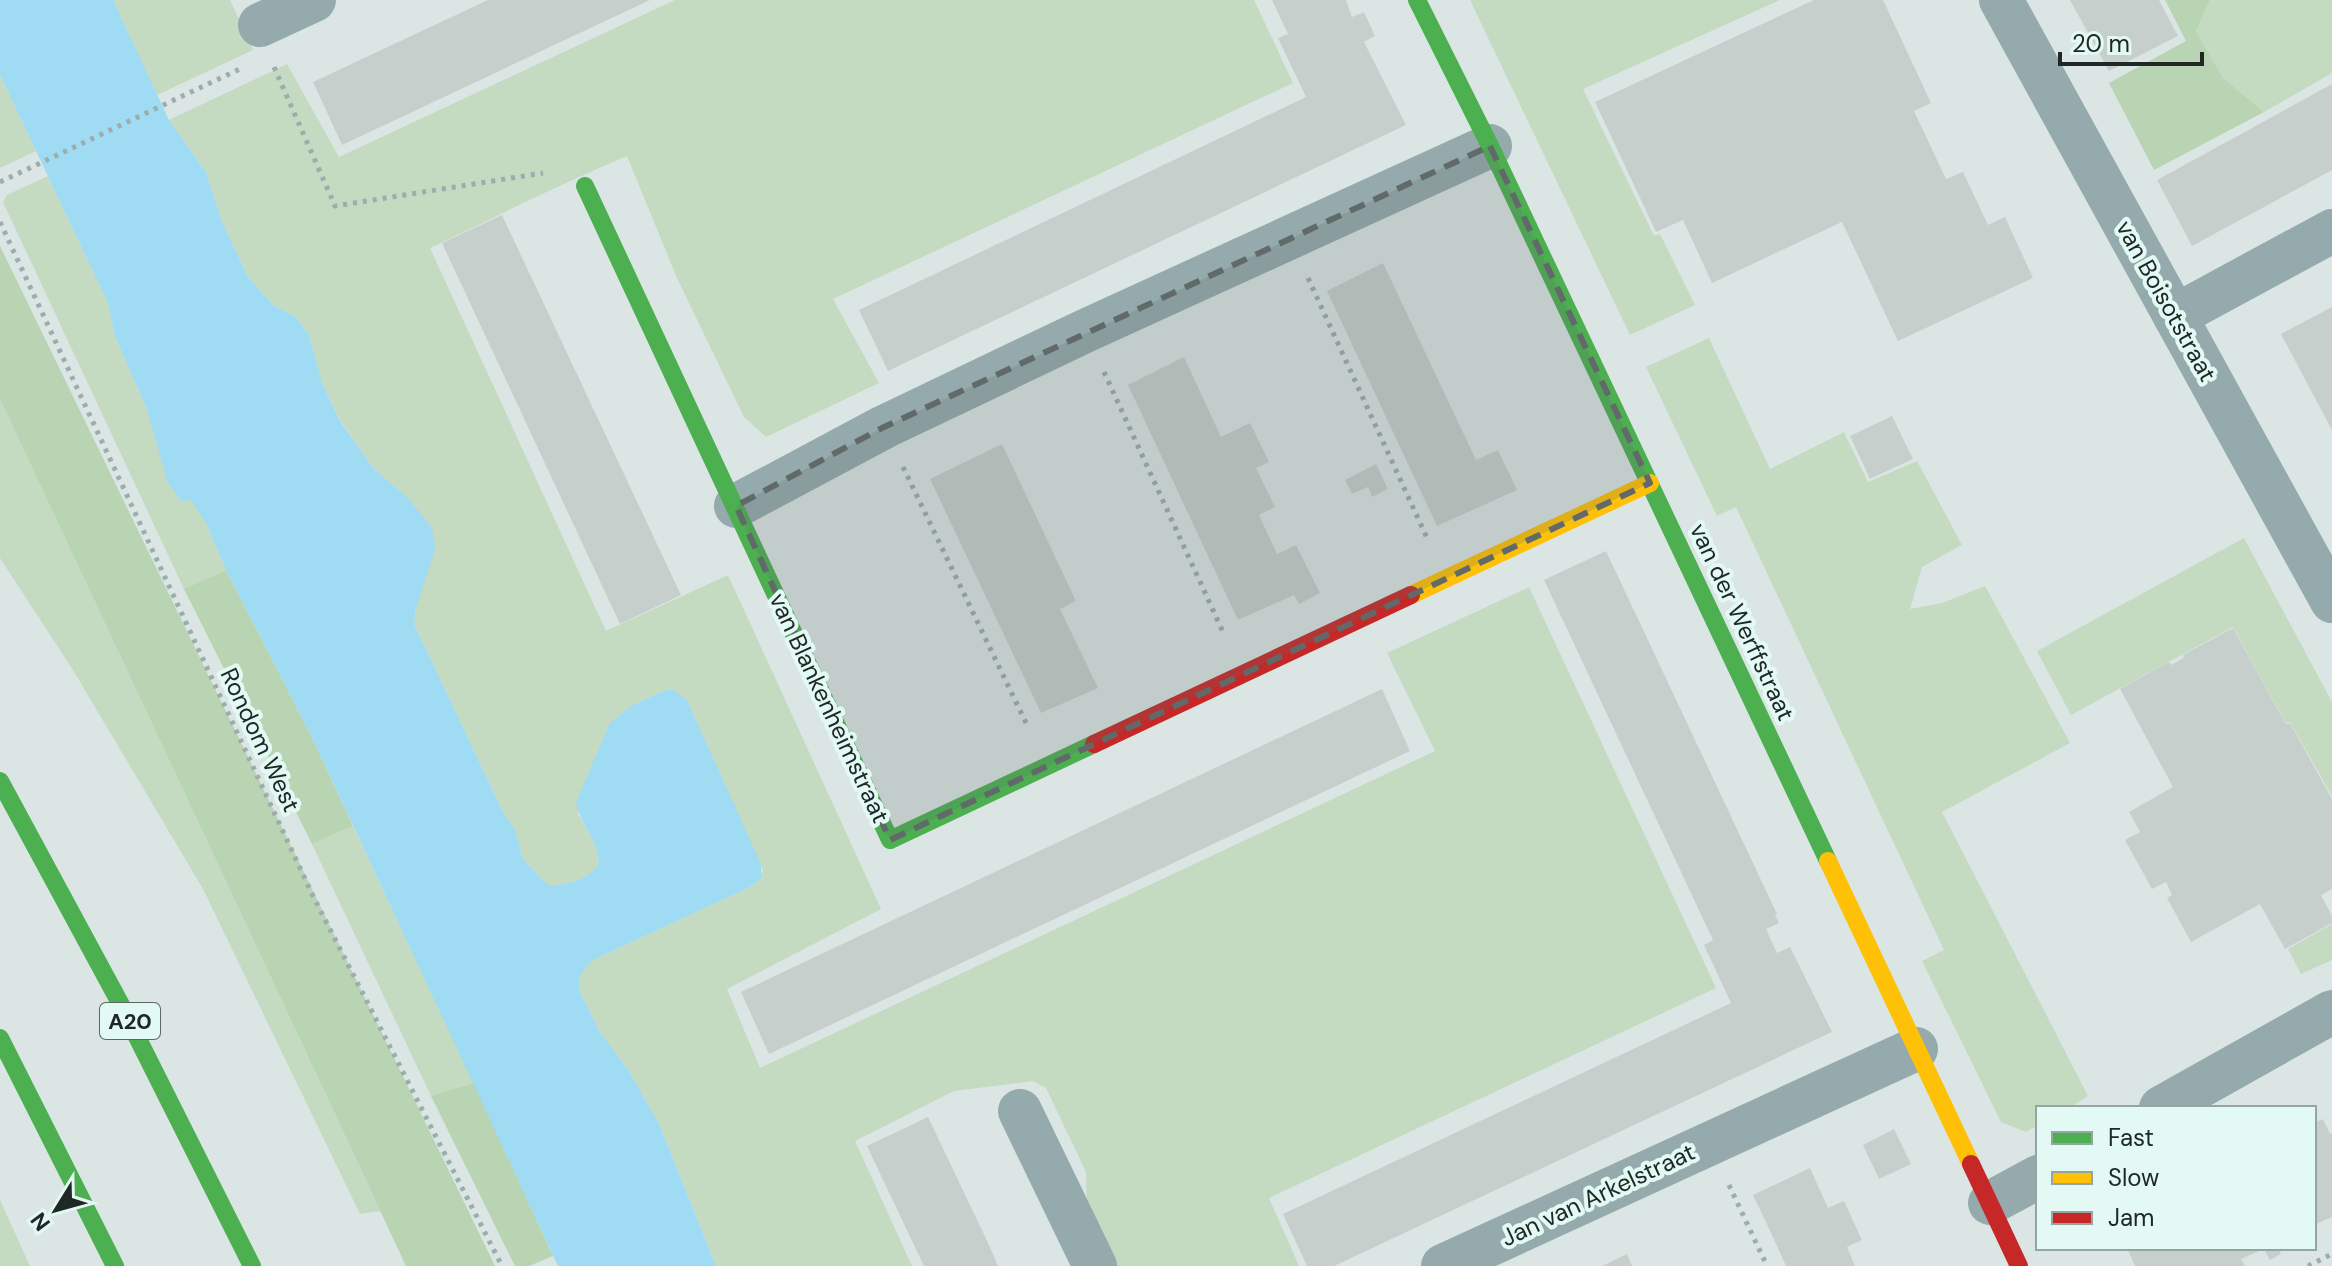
<svg xmlns="http://www.w3.org/2000/svg" width="2332" height="1266" viewBox="0 0 2332 1266" font-family="'DM Sans',sans-serif">
<rect width="100%" height="100%" fill="#dbe6e4"/>
<g fill="#c4dac1">
<path d="M113 0H230L253 50 157 95Z"/>
<path d="M675 0H1254L1293 83 833 299 879 383 766 437 744 417 677 278 627 156C560 184 495 217 430 248L606 631 728 575 881 909 727 989 760 1068 1435 751 1387 653 1529 587 1716 988 1269 1198 1299 1266H1113L1087 1213 1086 1172 1046 1088 1033 1081 954 1091 855 1141 912 1266H716L659 1124 629 1071 600 1032 580 992 579 981 583 969 593 960 750 887 755 884 763 871 687 700 673 691 666 690 633 705 578 814C588 831 601 848 598 868 582 880 568 886 548 885L523 859 515 830 503 812 414 624 416 608 407 497 374 469 340 420 322 383 309 335 296 317 273 305 248 277 221 219 206 172 169 120 287 64 339 157Z"/>
<path d="M1470 0H1780L1583 89 1654 236 1660 234 1695 305 1630 335Z"/>
<path d="M2210 0H2332V73L2264 112 2223 78 2196 31Z"/>
<path d="M0 75 36 151 0 168Z"/>
<path d="M48 176 108 303 115 337 146 407 181 501 191 499 207 525 226 570 184 589 3 202 7 195Z"/>
<path d="M1709 338 1770 469 1844 432 1868 482 1917 461 1962 545 1922 567 1910 609 1942 603 1985 586 2070 743 1942 812 2088 1096 2068 1108H2038V1125L2026 1132 2001 1122 1922 961 1944 950 1736 507 1717 516 1646 367Z"/>
<path d="M0 399 380 1211 360 1214 203 889 73 670 0 558Z"/>
<path d="M2244 538 2332 702V796L2290 722 2286 723 2233 627 2071 715 2037 651Z"/>
<path d="M353 826 474 1083 431 1096 312 844Z"/>
<path d="M2332 924V960L2301 974 2288 949Z"/>
<path d="M0 1200 30 1266H0Z"/>
</g>
<g fill="#b8d4b2">
<path d="M2165 0H2210L2196 31 2223 78 2264 112 2154 170 2109 83 2186 41Z"/>
<path d="M0 246 495 1266H406L0 399Z"/>
<path d="M226 570 311 735 353 826 312 844 184 589Z"/>
<path d="M474 1083 553 1256 529 1266H515L431 1096Z"/>
</g>
<path fill="#a0dbf4" d="M0 0H113L169 120 206 172 221 219 248 277 273 305 296 317 309 335 322 383 340 421 374 469 407 497 432 528 435 549 416 608 414 624 503 812 515 830 523 859 548 885C568 886 583 880 598 867 602 843 580 825 576 802L610 723 633 705 666 690H673L687 700 761 864V879L750 887 593 960 583 970 579 981 580 992 600 1032 629 1071 659 1124 716 1266H558L311 735 226 570 207 525 191 500 181 501 168 483 146 407 115 337 108 303 0 75Z"/>
<g fill="#c7cfcc">
<path d="M488 0H650L342 145 313 82Z"/>
<path d="M1272 0H1346L1352 17 1364 12 1375 36 1364 42 1406 125 888 371 859 310 1306 97 1278 38 1288 34Z"/>
<path d="M1814 0H1883L1931 103 1914 111 1946 179 1963 172 1988 225 2005 217 2033 278 1898 341 1842 222 1712 283 1683 220 1656 232 1595 102Z"/>
<path d="M2070 0H2159L2178 36 2109 71Z"/>
<path d="M2332 84V170L2192 246 2157 180Z"/>
<path d="M502 215 681 595 620 624 442 243Z"/>
<path d="M1383 263 1476 460 1498 450 1517 490 1437 526 1327 291Z"/>
<path d="M2332 307V430L2281 334Z"/>
<path d="M1184 357 1221 437 1250 423 1269 462 1256 468 1275 507 1259 515 1277 554 1296 545 1320 593 1299 604 1294 595 1238 620 1128 385Z"/>
<path d="M1892 416 1913 459 1870 479 1850 436Z"/>
<path d="M1002 444 1076 601 1060 609 1098 688 1041 713 930 479Z"/>
<path d="M1376 464 1388 489 1372 497 1368 487 1352 494 1345 480Z"/>
<path d="M1606 551 1777 914 1775 915 1779 923 1766 929 1777 953 1790 947 1832 1032 1334 1266H1307L1283 1214 1731 1003 1704 945 1713 940 1544 580Z"/>
<path d="M2233 628 2286 724 2290 723 2332 799V889L2321 895 2332 916V923L2285 949 2260 904 2191 942 2167 898 2172 895 2166 882 2152 889 2125 840 2140 832 2129 812 2173 787 2120 689 2169 662 2171 665 2184 658 2183 655Z"/>
<path d="M1382 689 1410 751 769 1054 741 992Z"/>
<path d="M928 1117 988 1243 998 1266H924L867 1146Z"/>
<path d="M2323 1119 2330 1134 2332 1133V1217L2314 1225V1123Z"/>
<path d="M1894 1129 1911 1164 1879 1179 1863 1145Z"/>
<path d="M1810 1168 1828 1208 1844 1201 1862 1240 1847 1247 1855 1266H1786L1772 1235 1753 1195Z"/>
<path d="M2127 1248H2279L2281 1254 2270 1260 2264 1249 2241 1259 2245 1266H2135Z"/>
<path d="M1627 1254 1632 1266H1602Z"/>
</g>
<g fill="none" stroke-linecap="round" stroke-linejoin="round">
<g stroke="#9dacad" stroke-width="5" stroke-dasharray="4 6" stroke-linecap="butt">
<path d="M274 67 335 206 543 173"/>
<path d="M0 182 242 68"/>
<path d="M0 222 313 896 502 1266"/>
<path d="M1308 278 1427 538"/>
<path d="M1104 372 1223 632"/>
<path d="M903 467 1027 725"/>
<path d="M1729 1185 1767 1266"/>
<path d="M2308 1266 2332 1254"/>
</g>
<g stroke="#94aaac" stroke-width="44">
<path d="M2001 0 2332 601"/>
<path d="M260 25 314 0"/>
<path d="M2175 316 2332 231"/>
<path d="M736 506 884 427 1085 331 1490 146"/>
<path d="M2161 1108 2332 1012"/>
<path d="M1020 1111 1095 1266"/>
<path d="M1990 1203 2038 1177"/>
<path d="M1443 1266 1916 1049"/>
</g>
<g stroke="#4caf50" stroke-width="18">
<path d="M1417 0 1490 146 1828 861"/>
<path d="M585 186 890 840 1094 744"/>
<path d="M0 781 120 1003 252 1266"/>
<path d="M0 1038 115 1266"/>
</g>
<g stroke="#ffc107" stroke-width="18">
<path d="M1411 595 1650 483"/>
<path d="M1828 861 1971 1164"/>
</g>
<g stroke="#c62828" stroke-width="18">
<path d="M1094 744 1411 595"/>
<path d="M1971 1164 2019 1266"/>
</g>
</g>
<path fill="#616a68" fill-opacity="0.2" stroke="#616a68" stroke-width="6" stroke-dasharray="16 10" stroke-linejoin="round" d="M1490 146 1650 483 890 840 736 506 884 427Z"/>
<g text-anchor="middle" stroke-width="8" stroke-linejoin="round" paint-order="stroke">
<rect fill="#e3f9f4" stroke="#5a6764" stroke-width="2" x="100" y="1003" width="60" height="36" rx="6"/>
<g font-size="22" font-weight="bold" fill="#202826">
<text x="130" y="1029">A20</text>
</g>
<g font-size="24" fill="#202826" stroke="#e3f9f4">
<text transform="translate(2166 301) rotate(61)" y="8">van Boisotstraat</text>
<text transform="translate(1742 622) rotate(65)" y="8">van der Werffstraat</text>
<text transform="translate(829 708) rotate(65)" y="8">van Blankenheimstraat</text>
<text transform="translate(260 740) rotate(65)" y="8">Rondom West</text>
<text transform="translate(1598 1195) rotate(-25)" y="8">Jan van Arkelstraat</text>
</g>
</g>
<rect x="2036" y="1106" width="280" height="144" fill="#e3f9f4" stroke="#95a5a2" stroke-width="2"/>
<rect x="2052" y="1132" width="40" height="12" fill="#4caf50" stroke="#95a5a2" stroke-width="2"/>
<text x="2108" y="1146" font-size="24" fill="#202826">Fast</text>
<rect x="2052" y="1172" width="40" height="12" fill="#ffc107" stroke="#95a5a2" stroke-width="2"/>
<text x="2108" y="1186" font-size="24" fill="#202826">Slow</text>
<rect x="2052" y="1212" width="40" height="12" fill="#c62828" stroke="#95a5a2" stroke-width="2"/>
<text x="2108" y="1226" font-size="24" fill="#202826">Jam</text>
<g transform="translate(56 1210) rotate(233)" stroke="#e3f9f4" stroke-width="6" paint-order="stroke">
<path d="M0-6L14 30L0 20L-14 30Z" fill="#202826"/>
<text y="-12" font-size="22" font-weight="bold" text-anchor="middle" fill="#202826">N</text>
</g>
<path d="M2060 52v12h142v-12" fill="none" stroke="#202826" stroke-width="4"/>
<text x="2072" y="52" font-size="24" fill="#202826" stroke="#e3f9f4" stroke-width="6" paint-order="stroke">20 m</text>
</svg>
